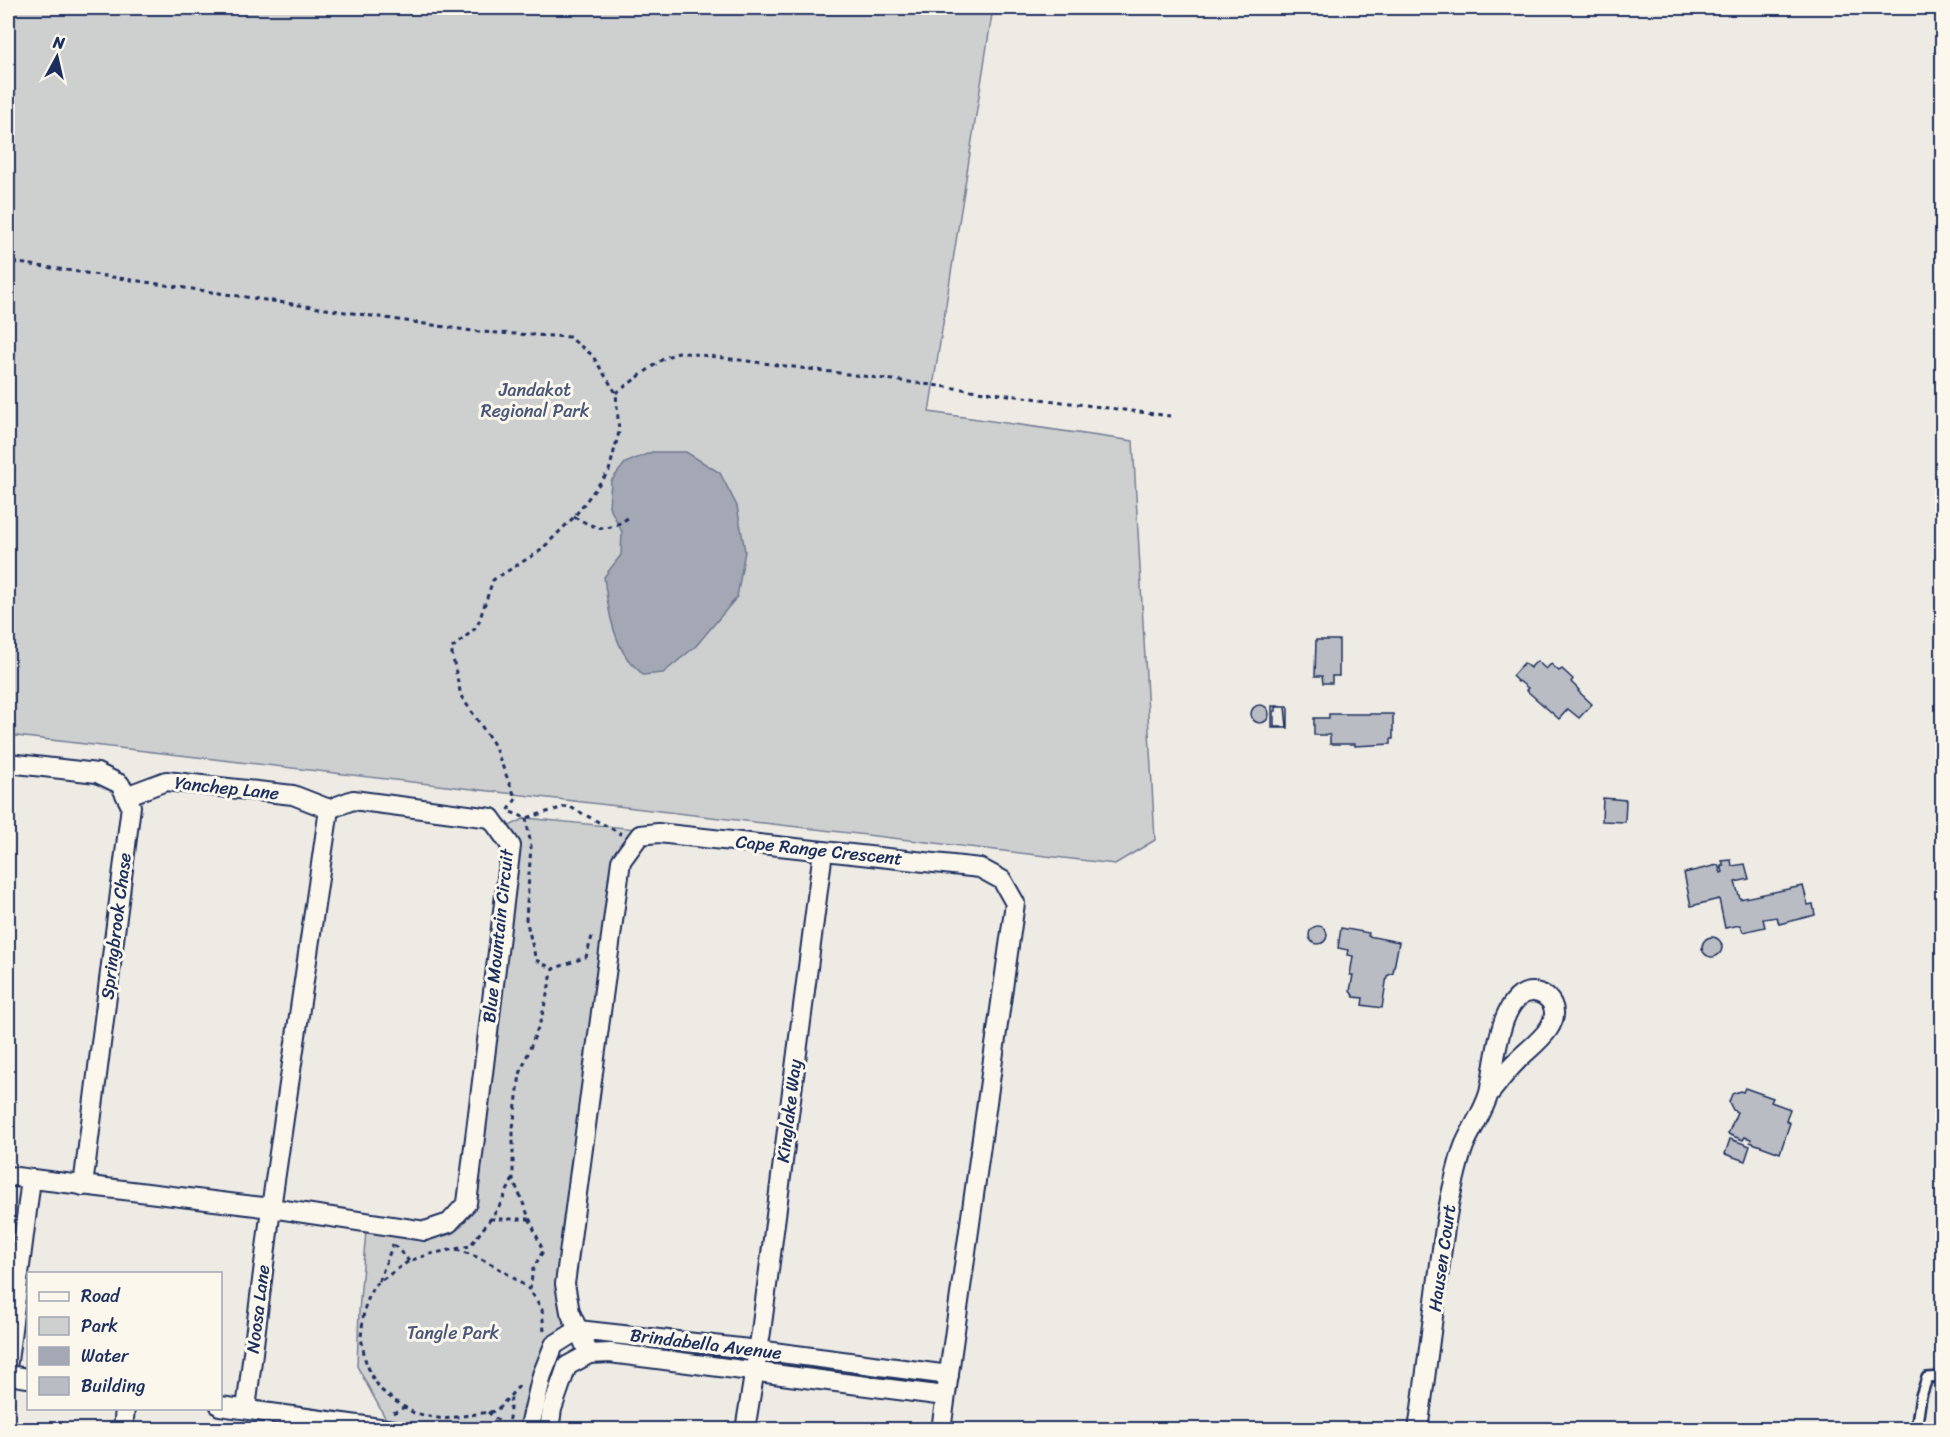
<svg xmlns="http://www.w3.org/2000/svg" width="1950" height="1437" viewBox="0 0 1950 1437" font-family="Sriracha,sans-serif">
<rect width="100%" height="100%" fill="#eeebe4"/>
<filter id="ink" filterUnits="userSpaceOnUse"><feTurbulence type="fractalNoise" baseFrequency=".0167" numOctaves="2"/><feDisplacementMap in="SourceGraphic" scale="12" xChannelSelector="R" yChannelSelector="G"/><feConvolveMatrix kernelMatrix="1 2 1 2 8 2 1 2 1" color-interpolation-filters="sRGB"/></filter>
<g filter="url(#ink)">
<g fill="#cecfcf" stroke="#747f96" stroke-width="1.5">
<path d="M8 8H993L929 412 1133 441 1155 840 1115 864 8 735Z"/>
<path d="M526 818 637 829 617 859 561 1285 572 1328 524 1422 516 1429 448 1430 387 1421 357 1366 359 1311 366 1231C387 1233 432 1242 450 1234 461 1230 469 1216 473 1206L518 844 509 826Z"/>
</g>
<path fill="#a3a8b4" stroke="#6d7892" stroke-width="1.5" d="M652 452H686L720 473 737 506 745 551 737 597 696 646 663 673 643 675C638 669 631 664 627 658 612 637 607 602 604 577L621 555 622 532 609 506 611 481 625 463Z"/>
<g fill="#b9bcc3" stroke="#1b2f5e" stroke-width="1.5" fill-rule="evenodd">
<path d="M1316 640H1339V676H1332V683H1323L1322 676H1315Z"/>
<path d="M1537 661 1546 669 1551 664 1559 671 1562 669 1573 679 1571 682 1579 690 1578 691 1592 704 1579 718 1568 709 1559 719 1526 690 1528 688 1519 681 1518 682 1512 676 1524 663 1530 668Z"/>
<circle cx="1260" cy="714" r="9"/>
<path d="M1272 706H1288V728H1272ZM1276 707H1285L1287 727H1274V711H1276Z"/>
<path d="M1329 714H1393V739H1391V744L1355 746V744H1330V735H1314V718H1329Z"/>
<path d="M1603 798 1626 800 1625 822 1602 821Z"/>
<path d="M1731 860 1732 866 1745 864 1749 879 1735 882 1740 899 1803 886 1808 905 1813 904 1815 915 1779 924 1777 917 1763 919 1765 927 1743 932 1740 925 1725 928 1719 899 1691 906 1684 873 1718 865 1721 873 1723 872 1721 866H1724L1722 861Z"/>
<circle cx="1318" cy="935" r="9"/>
<path d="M1341 928 1369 933 1368 936 1399 942 1393 973 1387 976 1382 1008 1362 1005 1363 998 1354 997 1350 991 1353 975H1350L1353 956 1347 955 1348 950 1338 948Z"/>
<circle cx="1712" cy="947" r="10"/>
<path d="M1745 1088 1773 1098 1771 1102 1790 1109 1786 1121 1790 1123 1780 1153 1750 1142 1751 1139 1745 1137 1743 1140 1728 1134 1737 1112 1733 1110 1729 1102 1732 1094 1740 1091 1743 1092Z"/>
<path d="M1730 1139 1750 1146 1745 1161 1725 1154Z"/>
</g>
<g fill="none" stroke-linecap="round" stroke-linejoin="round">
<defs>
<path id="service" d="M1916 1430 1921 1396 1927 1378 1942 1377"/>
<g id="minor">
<path d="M8 763 97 773 120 784 131 806 83 1186"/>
<path d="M126 796 166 781 293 795 329 809"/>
<path d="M8 1176 271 1208 425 1231 449 1223 467 1203 511 846 491 818 353 800 329 809 271 1208 246 1409"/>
<path d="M589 1354 570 1312 565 1284 621 861 640 835 658 833 980 868 1002 880 1015 903 941 1430"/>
<path d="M8 1361 31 1179"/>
<path d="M8 1375 28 1378"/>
<path d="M220 1406 394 1430"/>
<path d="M123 1430 125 1408"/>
<path d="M529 1430 542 1375 554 1345 578 1330 758 1350 949 1375"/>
<path d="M549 1430 552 1409 567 1366 589 1354 610 1353 945 1396"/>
<path d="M745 1430 761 1332 823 851"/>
<path d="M1418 1430C1425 1381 1431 1333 1437 1285 1442 1252 1445 1218 1453 1186 1456 1173 1459 1159 1464 1146 1471 1129 1484 1111 1489 1093 1495 1069 1498 990 1534 992 1543 993 1548 997 1552 1004 1563 1027 1528 1048 1516 1062 1506 1072 1498 1083 1489 1094"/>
</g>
</defs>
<use href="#service" stroke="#1b2f5e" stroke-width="14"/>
<use href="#minor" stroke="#1b2f5e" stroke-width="22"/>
<g stroke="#1b2f5e" stroke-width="3" stroke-dasharray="4.5 4.5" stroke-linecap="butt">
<path d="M8 182 12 262 479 332 569 337 592 355 616 393 619 432 609 471 574 517 540 551 493 580 477 627 451 649 461 696 493 743 516 799 508 811 526 818 568 806 620 833 619 835"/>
<path d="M616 393 663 359 678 352 1170 416"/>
<path d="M574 517C598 529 606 534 629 517"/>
<path d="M526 818 531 846 526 919 536 960 553 969"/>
<path d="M513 1179 498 1209 470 1246 430 1254 409 1261 373 1286 364 1310 361 1337 365 1359 371 1375 381 1390 395 1401 414 1413 443 1419 496 1411 521 1384"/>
<path d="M490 1219H529"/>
<path d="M394 1245 409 1261"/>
<path d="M456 1250C484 1257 508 1273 530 1290"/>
<path d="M379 1281 393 1244"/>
<path d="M544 1331 542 1309 530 1290 533 1269 543 1251 513 1179V1128L520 1074 541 1020 553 969 586 957 593 933"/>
<path d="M488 1412 507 1428"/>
<path d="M393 1413 405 1407"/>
<path d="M508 1429 511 1397"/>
</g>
<use href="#service" stroke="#fbf7ec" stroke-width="9"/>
<use href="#minor" stroke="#fbf7ec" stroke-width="18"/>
</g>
</g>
<g text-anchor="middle" stroke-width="6" stroke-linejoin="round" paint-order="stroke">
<g font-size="18" fill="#48577a" stroke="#fbf7ec">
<text x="535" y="396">Jandakot<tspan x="535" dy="21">Regional Park</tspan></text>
<text x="453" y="1339">Tangle Park</text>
</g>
<g font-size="18" fill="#1b2f5e" stroke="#fbf7ec">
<text transform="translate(227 788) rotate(6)" y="6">Yanchep Lane</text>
<text transform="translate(819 850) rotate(6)" y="6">Cape Range Crescent</text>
<text transform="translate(116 926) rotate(-83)" y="6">Springbrook Chase</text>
<text transform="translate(498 936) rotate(-84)" y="6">Blue Mountain Circuit</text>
<text transform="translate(789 1111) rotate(-83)" y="6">Kinglake Way</text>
<text transform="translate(1442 1258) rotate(-82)" y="6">Hausen Court</text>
<text transform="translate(258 1309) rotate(-83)" y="6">Noosa Lane</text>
<text transform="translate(706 1344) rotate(7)" y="6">Brindabella Avenue</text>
</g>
</g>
<rect width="1950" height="1437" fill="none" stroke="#fbf7ec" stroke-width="30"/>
<rect x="15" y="15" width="1920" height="1407" fill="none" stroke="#1b2f5e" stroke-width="2" filter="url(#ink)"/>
<rect x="27" y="1272" width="195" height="138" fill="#fbf7ec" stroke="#a1a7b3" stroke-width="1.5"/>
<rect x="39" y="1292" width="30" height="9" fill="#fbf7ec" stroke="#a1a7b3" stroke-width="1.5"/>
<text x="81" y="1302" font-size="18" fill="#1b2f5e">Road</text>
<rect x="39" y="1317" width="30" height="18" fill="#cecfcf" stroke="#a1a7b3" stroke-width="1.5"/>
<text x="81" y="1332" font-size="18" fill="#1b2f5e">Park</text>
<rect x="39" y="1347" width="30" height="18" fill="#a3a8b4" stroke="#a1a7b3" stroke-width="1.5"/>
<text x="81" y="1362" font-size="18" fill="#1b2f5e">Water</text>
<rect x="39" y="1377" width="30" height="18" fill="#b9bcc3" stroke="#a1a7b3" stroke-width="1.5"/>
<text x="81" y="1392" font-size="18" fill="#1b2f5e">Building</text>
<g transform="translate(57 57) rotate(8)" stroke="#fbf7ec" stroke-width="4.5" paint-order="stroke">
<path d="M0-4.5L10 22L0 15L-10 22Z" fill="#1b2f5e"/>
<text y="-9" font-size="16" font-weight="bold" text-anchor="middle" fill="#1b2f5e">N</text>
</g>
</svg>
